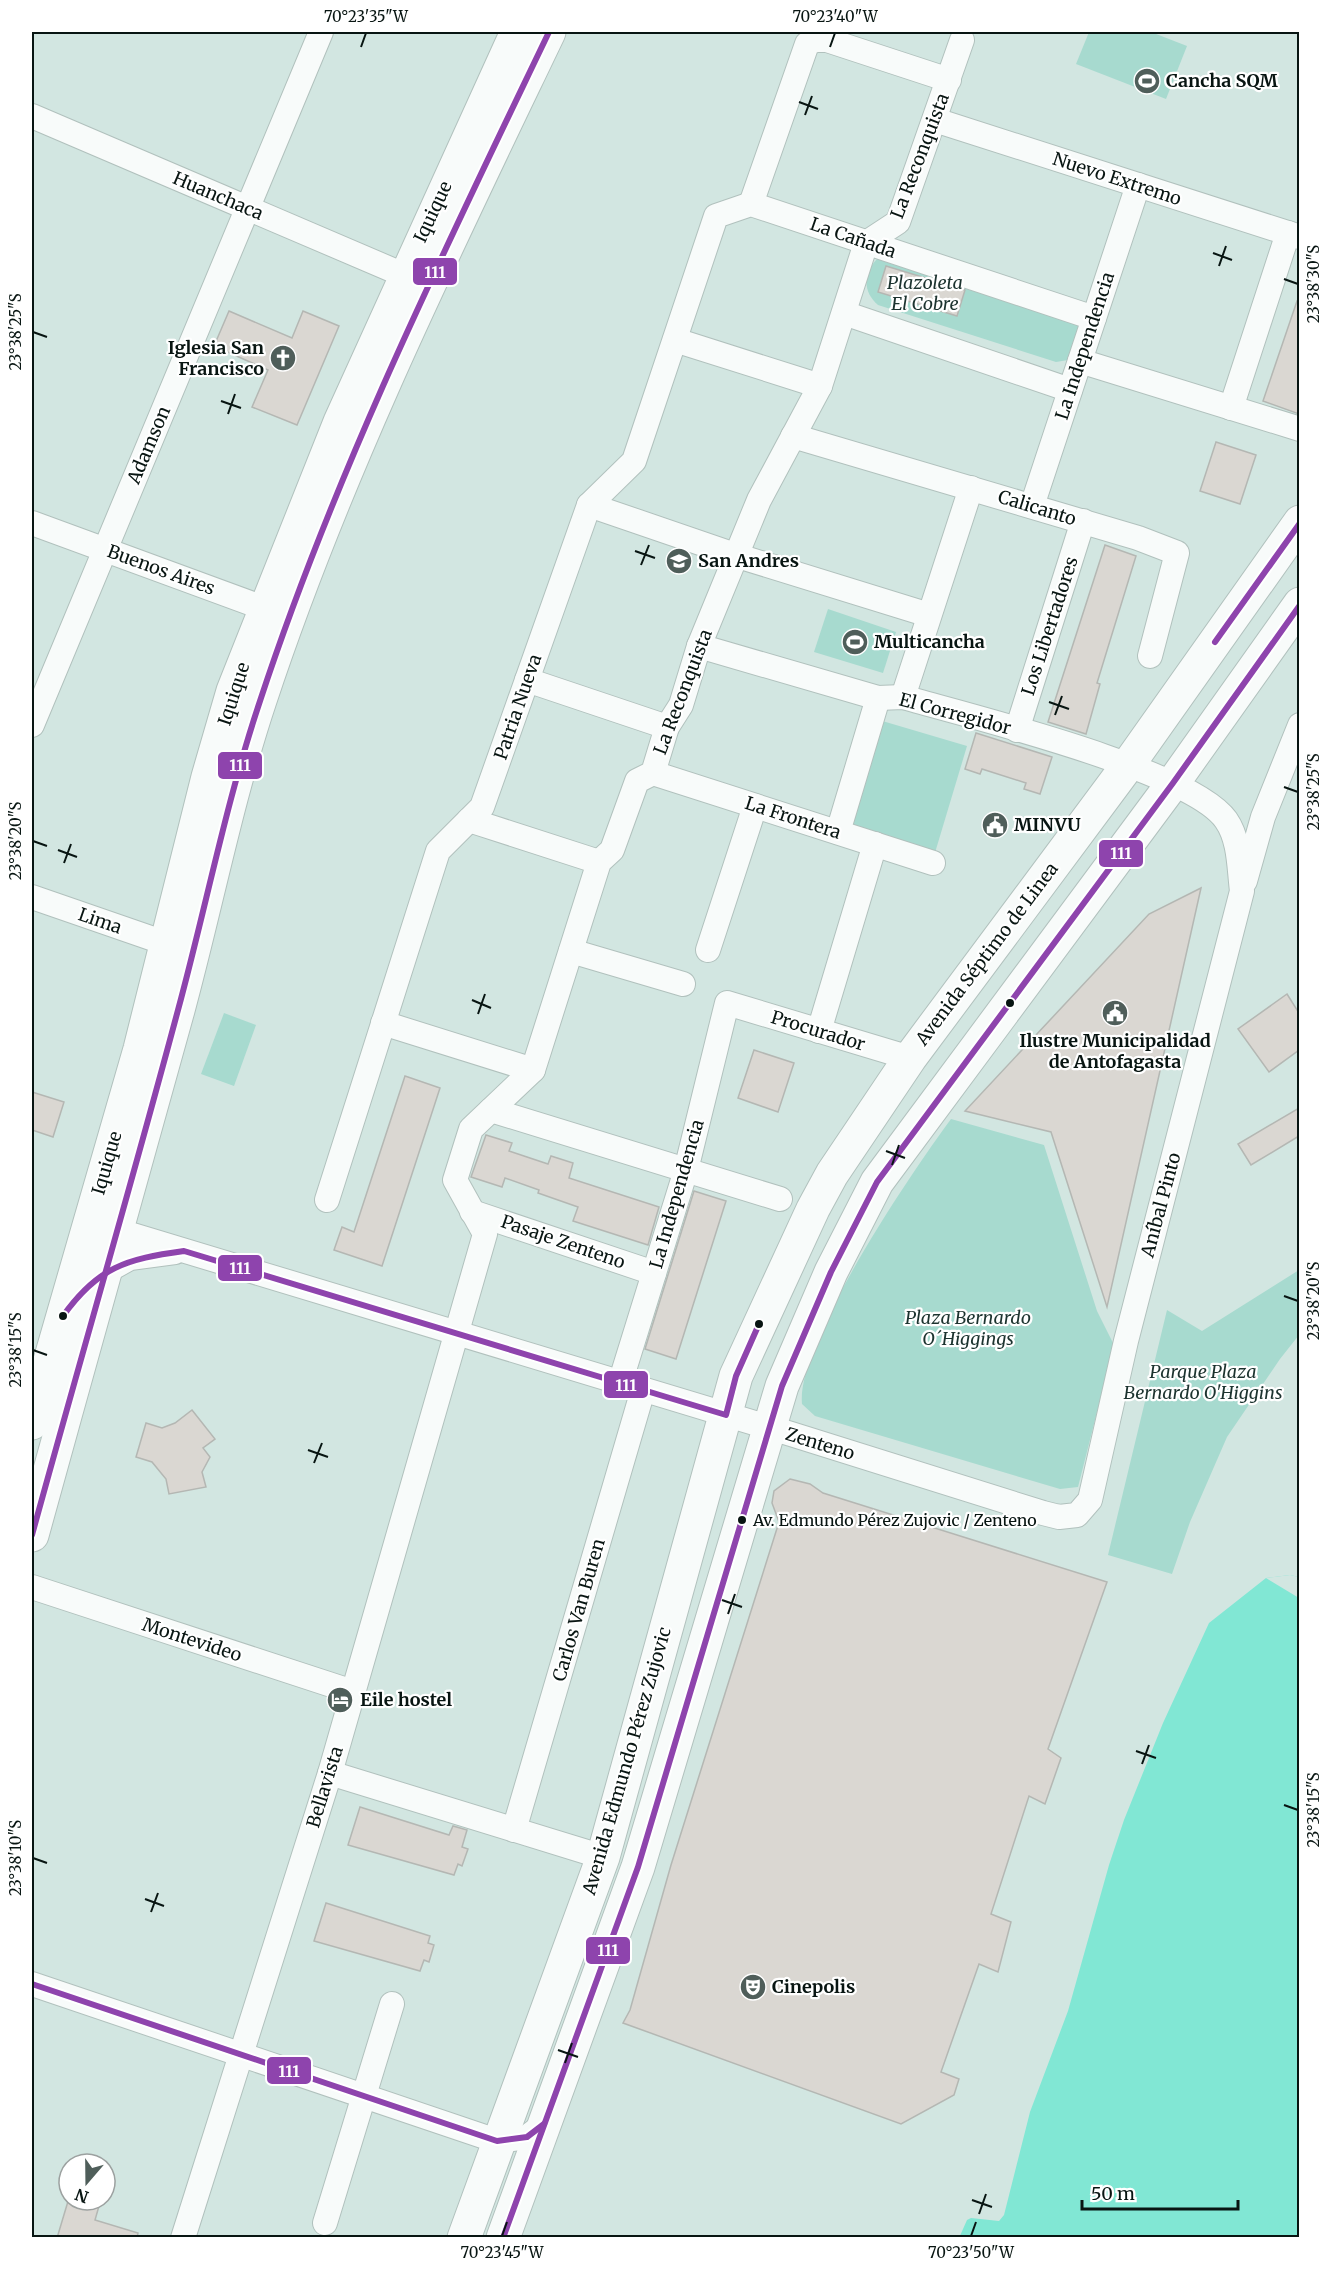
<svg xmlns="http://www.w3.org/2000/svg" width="1331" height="2269" viewBox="0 0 1331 2269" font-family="Merriweather,serif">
<rect width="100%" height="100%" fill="#d2e6e1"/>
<g fill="#a7dacf">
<path d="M1089 32H1151L1187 46 1166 99 1076 64Z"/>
<path d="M879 257 1082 320 1068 360 1056 362 878 305C862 291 863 272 879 257Z"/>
<path d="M828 609 896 632 883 673 814 652Z"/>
<path d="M879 720 967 746 934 856 845 829Z"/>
<path d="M224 1013 256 1025 234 1086 201 1074Z"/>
<path d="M951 1119 1044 1145 1097 1311 1114 1345 1078 1487 1060 1489 815 1416 802 1404C796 1342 912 1172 951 1119Z"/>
<path d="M1299 1270V1335L1280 1359 1227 1437 1190 1522 1172 1574 1108 1555 1167 1310 1202 1331Z"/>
</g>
<path fill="#81e7d4" d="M1290 1575 1299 1577V2237L959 2238 967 2220 971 2218 999 2221 1004 2215 1030 2112 1068 2011 1109 1865 1124 1820 1163 1723 1209 1623 1266 1578Z"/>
<path fill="#d2e6e1" d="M1290 1575 1299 1577V1598L1266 1578Z"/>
<g fill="#dad7d2" stroke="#b4b7b3" stroke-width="1.5">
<path d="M886 266 965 290 957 316 878 292Z"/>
<path d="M1297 301 1299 302V414L1263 401Z"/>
<path d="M229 311 292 338 303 311 339 326 297 425 252 407 268 370 214 346Z"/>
<path d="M1216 442 1256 455 1240 504 1200 491Z"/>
<path d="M1105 545 1136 556 1097 683 1100 684 1086 734 1048 722Z"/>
<path d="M976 733 1052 757 1040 794 1024 789 1026 783 982 769 980 774 965 769Z"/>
<path d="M1201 888 1107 1307 1051 1132 965 1111 1149 914Z"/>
<path d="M1287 994 1299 1013V1050L1269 1072 1238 1029Z"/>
<path d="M754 1050 794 1063 778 1112 738 1098Z"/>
<path d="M405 1076 440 1088 382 1266 334 1250 342 1227 354 1232Z"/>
<path d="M32 1092 64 1102 53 1137 32 1130Z"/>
<path d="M1299 1108V1136L1251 1165 1238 1144Z"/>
<path d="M486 1135 512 1143 509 1151 548 1164 551 1156 573 1163 569 1178 659 1207 648 1245 573 1221 578 1207 538 1193 539 1190 505 1178 502 1187 471 1177Z"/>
<path d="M694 1191 726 1201 676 1359 645 1349Z"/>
<path d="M192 1410 215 1439 203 1448 210 1457 202 1472 206 1487 169 1494 166 1479 152 1462 136 1457 146 1423 162 1428 175 1423Z"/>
<path d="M790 1479 810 1484 823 1493 1107 1582 1048 1749 1061 1758 1045 1804 1029 1796 991 1914 1011 1922 998 1972 979 1964 941 2072 959 2079 954 2095 901 2124 623 2023 630 2010 671 1865 779 1522 772 1503 774 1491Z"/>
<path d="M360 1807 449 1835 453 1826 467 1830 462 1847 468 1849 462 1866 458 1864 454 1875 348 1845Z"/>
<path d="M326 1903 430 1936 428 1943 434 1945 429 1962 424 1960 420 1971 314 1941Z"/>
<path d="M69 2198 99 2206 95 2220 138 2233 137 2238H57Z"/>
</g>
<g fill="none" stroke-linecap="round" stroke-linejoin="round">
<defs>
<g id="street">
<path d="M32 116 404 275"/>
<path d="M935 120 1300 237"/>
<path d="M751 204 807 44 815 40H827L949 80"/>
<path d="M844 313 1070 390"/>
<path d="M675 340 820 386"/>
<path d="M1080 361 1300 429"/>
<path d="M1231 408 1288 233"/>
<path d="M793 436 1138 538 1177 553 1150 656"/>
<path d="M589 505 738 556 929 615"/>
<path d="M1032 506 1138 185"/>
<path d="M32 523 280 614"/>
<path d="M527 680 667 727"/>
<path d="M903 697 971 488"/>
<path d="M32 725 321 32"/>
<path d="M1017 730 1083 521"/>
<path d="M653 773 933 863"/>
<path d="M469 820 599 862"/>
<path d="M838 832 878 698"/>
<path d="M1245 881 1263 817 1300 725"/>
<path d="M32 897 168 944"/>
<path d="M708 950 755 806"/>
<path d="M571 951 683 984"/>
<path d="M383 1023 533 1070"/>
<path d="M819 1031 875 844"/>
<path d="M491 1110 780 1199"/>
<path d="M327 1200 438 851 482 807 589 505 634 461 716 216 751 204 1094 318"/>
<path d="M472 1212 654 1273"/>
<path d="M116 1230 791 1434 1043 1513 1059 1517 1077 1515 1090 1500 1126 1341 1242 891C1239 868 1240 840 1226 820 1191 770 969 716 903 697L878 698 699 646"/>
<path d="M105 1272 130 1258 175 1252"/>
<path d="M620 1383 686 1170 727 1003 910 1058"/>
<path d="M32 1587 353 1692"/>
<path d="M330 1773 603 1857"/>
<path d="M514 1830 643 1390"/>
<path d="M32 1984 497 2141 527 2137 544 2124"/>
<path d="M325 2223 392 2004"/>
<path d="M183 2238 330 1773 485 1234 455 1180 471 1129 533 1070 599 862 612 850 637 781 653 773 667 727 681 705 699 646 759 500 820 386 866 243 898 222 962 40"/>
</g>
<g id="primary">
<path d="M32 1423 140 1049 208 777 233 691 340 422 517 32"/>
<path d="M32 1535C80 1360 130 1186 178 1010 206 907 226 802 260 700 336 470 445 249 549 32"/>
</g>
<g id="highway">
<path d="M464 2238 603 1857 736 1376 813 1209 832 1174 910 1058 1128 765 1300 522"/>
<path d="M503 2238 638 1867 782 1386 831 1272 877 1182 1173 783 1300 604"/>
</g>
</defs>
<use href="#street" stroke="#b1c1bd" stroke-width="26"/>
<use href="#primary" stroke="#b1c1bd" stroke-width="35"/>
<use href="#highway" stroke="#b1c1bd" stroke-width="35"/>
<use href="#street" stroke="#f8fbfa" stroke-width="24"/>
<use href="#primary" stroke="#f8fbfa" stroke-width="33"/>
<use href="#highway" stroke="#f8fbfa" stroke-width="33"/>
<defs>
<g id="bus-1">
<path d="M1215 642 1300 523"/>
<path d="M63 1316C98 1267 126 1259 184 1251L726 1415 736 1376 759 1324"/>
<path d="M32 1535C80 1360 131 1186 178 1010 206 907 226 802 260 701 336 470 444 251 549 32"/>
<path d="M32 1984 497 2141 527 2137 544 2124"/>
<path d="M503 2238 638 1867 782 1386 831 1272 877 1182 1173 783 1300 605"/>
</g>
</defs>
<use href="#bus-1" stroke="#fff" stroke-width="10"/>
<use href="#bus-1" stroke="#8e44ad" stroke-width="6"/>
</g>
<path fill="none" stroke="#081512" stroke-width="2" d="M361 47 366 33M830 47 835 33M799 102 818 109M805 115 812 96M1213 253 1232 260M1219 266 1226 246M1284 279 1298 284M33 332 47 337M221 401 241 408M228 414 235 394M635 551 655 558M641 565 649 545M1049 702 1069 709M1055 715 1062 696M1284 787 1298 792M33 841 47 846M58 850 77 857M64 863 71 844M472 1000 491 1008M478 1014 485 994M886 1151 905 1158M892 1165 899 1145M1284 1296 1298 1301M33 1350 47 1355M308 1450 328 1457M314 1463 322 1443M722 1600 742 1607M728 1614 735 1594M1136 1751 1156 1758M1142 1764 1149 1745M1284 1805 1298 1810M33 1858 47 1863M145 1899 164 1906M151 1912 158 1893M558 2050 578 2057M565 2063 572 2043M972 2200 992 2207M979 2214 986 2194M502 2236 507 2222M971 2236 976 2222"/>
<defs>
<symbol id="stadium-disc" viewBox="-11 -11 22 22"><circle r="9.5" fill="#4f5e5a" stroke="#fff"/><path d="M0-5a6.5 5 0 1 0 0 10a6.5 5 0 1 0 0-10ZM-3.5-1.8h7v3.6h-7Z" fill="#fff"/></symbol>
<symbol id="church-disc" viewBox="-11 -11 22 22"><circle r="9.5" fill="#4f5e5a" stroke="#fff"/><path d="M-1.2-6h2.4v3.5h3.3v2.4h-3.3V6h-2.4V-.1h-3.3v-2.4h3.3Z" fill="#fff"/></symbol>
<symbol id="school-disc" viewBox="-11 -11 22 22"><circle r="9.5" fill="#4f5e5a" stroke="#fff"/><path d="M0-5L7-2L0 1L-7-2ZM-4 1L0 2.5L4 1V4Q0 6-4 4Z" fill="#fff"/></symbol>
<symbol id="civic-disc" viewBox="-11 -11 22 22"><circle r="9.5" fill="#4f5e5a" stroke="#fff"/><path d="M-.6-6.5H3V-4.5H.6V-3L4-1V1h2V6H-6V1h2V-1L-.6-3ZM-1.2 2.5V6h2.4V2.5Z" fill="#fff"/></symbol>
<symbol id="hotel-disc" viewBox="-11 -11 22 22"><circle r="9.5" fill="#4f5e5a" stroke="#fff"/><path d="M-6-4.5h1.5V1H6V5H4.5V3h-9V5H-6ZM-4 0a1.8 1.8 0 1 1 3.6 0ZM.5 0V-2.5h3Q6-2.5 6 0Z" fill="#fff"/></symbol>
<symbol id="theatre-disc" viewBox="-11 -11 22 22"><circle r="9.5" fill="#4f5e5a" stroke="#fff"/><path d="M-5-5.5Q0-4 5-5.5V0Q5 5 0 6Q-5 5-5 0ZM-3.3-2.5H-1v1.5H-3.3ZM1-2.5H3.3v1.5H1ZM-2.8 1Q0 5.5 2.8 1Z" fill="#fff"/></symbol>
</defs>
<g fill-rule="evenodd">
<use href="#stadium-disc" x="1132" y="66" width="30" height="30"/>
<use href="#church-disc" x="268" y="343" width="30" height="30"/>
<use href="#school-disc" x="664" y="546" width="30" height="30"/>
<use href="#stadium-disc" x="840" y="627" width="30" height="30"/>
<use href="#civic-disc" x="980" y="810" width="30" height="30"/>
<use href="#civic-disc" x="1100" y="998" width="30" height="30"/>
<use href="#hotel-disc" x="325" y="1685" width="30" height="30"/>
<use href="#theatre-disc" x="738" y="1972" width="30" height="30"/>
</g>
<g fill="#081512" stroke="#fff" stroke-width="2">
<circle cx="1010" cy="1003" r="5"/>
<circle cx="63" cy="1316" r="5"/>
<circle cx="759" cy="1324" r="5"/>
<circle cx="742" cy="1520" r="5"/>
</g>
<g text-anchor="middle" stroke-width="4.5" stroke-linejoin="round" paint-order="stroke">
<g font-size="16" fill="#081512" stroke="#fff" text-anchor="start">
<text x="753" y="1526">Av. Edmundo Pérez Zujovic / Zenteno</text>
</g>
<g font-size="18" font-weight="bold" fill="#081512" stroke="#fff" text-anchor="start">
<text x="1166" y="87">Cancha SQM</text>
<text x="264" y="354" text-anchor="end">Iglesia San<tspan x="264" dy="21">Francisco</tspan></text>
<text x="698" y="567">San Andres</text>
<text x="874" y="648">Multicancha</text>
<text x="1014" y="831">MINVU</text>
<text x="1115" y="1047" text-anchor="middle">Ilustre Municipalidad<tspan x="1115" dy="21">de Antofagasta</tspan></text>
<text x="360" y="1706">Eile hostel</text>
<text x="772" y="1993">Cinepolis</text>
</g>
<g font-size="18" fill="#081512" stroke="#fff">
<text transform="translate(920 156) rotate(-69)" y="6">La Reconquista</text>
<text transform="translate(1117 179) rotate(18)" y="6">Nuevo Extremo</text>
<text transform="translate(218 196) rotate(23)" y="6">Huanchaca</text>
<text transform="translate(433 212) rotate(-65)" y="6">Iquique</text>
<text transform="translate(853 238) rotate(19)" y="6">La Cañada</text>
<text transform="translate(1085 346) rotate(-72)" y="6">La Independencia</text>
<text transform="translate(149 445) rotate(-67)" y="6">Adamson</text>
<text transform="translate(1037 508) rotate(17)" y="6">Calicanto</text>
<text transform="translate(161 570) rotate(20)" y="6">Buenos Aires</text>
<text transform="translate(1050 626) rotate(-72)" y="6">Los Libertadores</text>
<text transform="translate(683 692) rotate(-69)" y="6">La Reconquista</text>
<text transform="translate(234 694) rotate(-72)" y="6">Iquique</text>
<text transform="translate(518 707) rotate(-71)" y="6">Patria Nueva</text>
<text transform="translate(955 714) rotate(15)" y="6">El Corregidor</text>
<text transform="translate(793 818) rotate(18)" y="6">La Frontera</text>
<text transform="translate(100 921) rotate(19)" y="6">Lima</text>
<text transform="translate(987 954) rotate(-53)" y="6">Avenida Séptimo de Linea</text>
<text transform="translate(818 1031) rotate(17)" y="6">Procurador</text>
<text transform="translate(107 1163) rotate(-74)" y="6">Iquique</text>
<text transform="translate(677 1194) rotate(-74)" y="6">La Independencia</text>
<text transform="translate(1161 1205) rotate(-75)" y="6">Aníbal Pinto</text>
<text transform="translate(563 1242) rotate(19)" y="6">Pasaje Zenteno</text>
<text transform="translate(820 1444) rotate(17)" y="6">Zenteno</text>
<text transform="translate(579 1610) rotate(-74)" y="6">Carlos Van Buren</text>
<text transform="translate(192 1640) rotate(18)" y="6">Montevideo</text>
<text transform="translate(627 1761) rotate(-74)" y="6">Avenida Edmundo Pérez Zujovic</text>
<text transform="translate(325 1787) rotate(-73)" y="6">Bellavista</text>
</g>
<g font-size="18" font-style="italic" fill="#1c332f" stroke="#fff">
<text x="925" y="289">Plazoleta<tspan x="925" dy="21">El Cobre</tspan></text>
<text x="968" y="1324">Plaza Bernardo<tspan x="968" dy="21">O´Higgings</tspan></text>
<text x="1203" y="1378">Parque Plaza<tspan x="1203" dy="21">Bernardo O'Higgins</tspan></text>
</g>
</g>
<g stroke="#fff" stroke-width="2">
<rect x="412" y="257" width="46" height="29" rx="6" fill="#8e44ad"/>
<rect x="217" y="751" width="46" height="29" rx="6" fill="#8e44ad"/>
<rect x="1098" y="839" width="46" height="29" rx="6" fill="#8e44ad"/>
<rect x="217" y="1254" width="46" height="28" rx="6" fill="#8e44ad"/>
<rect x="603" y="1370" width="46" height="29" rx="6" fill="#8e44ad"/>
<rect x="585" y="1936" width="46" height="29" rx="6" fill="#8e44ad"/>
<rect x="266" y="2056" width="46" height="29" rx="6" fill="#8e44ad"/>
</g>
<g font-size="16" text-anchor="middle" font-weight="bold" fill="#fff">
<text x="435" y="278">111</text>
<text x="240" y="771">111</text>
<text x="1121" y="859">111</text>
<text x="240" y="1274">111</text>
<text x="626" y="1391">111</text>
<text x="608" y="1956">111</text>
<text x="289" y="2077">111</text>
</g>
<rect width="1331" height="2269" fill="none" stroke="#ffffff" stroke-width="66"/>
<g transform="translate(87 2182) rotate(200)"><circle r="28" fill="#ffffff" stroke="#9ca1a0" stroke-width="1.5"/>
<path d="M0-4.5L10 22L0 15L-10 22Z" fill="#4f5e5a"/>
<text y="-9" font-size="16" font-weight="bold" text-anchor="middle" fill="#081512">N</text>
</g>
<path d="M1082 2200v9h156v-9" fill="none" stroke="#081512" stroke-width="3"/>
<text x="1091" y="2200" font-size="18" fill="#081512" stroke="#ffffff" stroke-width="4.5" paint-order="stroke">50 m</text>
<rect x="33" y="33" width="1265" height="2203" fill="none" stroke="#081512" stroke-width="2"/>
<g font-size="15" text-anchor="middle" fill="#081512">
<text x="366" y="22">70°23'35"W</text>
<text x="835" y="22">70°23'40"W</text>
<text transform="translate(1314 284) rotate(-90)" y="5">23°38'30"S</text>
<text transform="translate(16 332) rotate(-90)" y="5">23°38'25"S</text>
<text transform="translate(1314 792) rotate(-90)" y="5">23°38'25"S</text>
<text transform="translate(16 841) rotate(-90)" y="5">23°38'20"S</text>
<text transform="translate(1314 1301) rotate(-90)" y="5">23°38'20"S</text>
<text transform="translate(16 1350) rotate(-90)" y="5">23°38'15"S</text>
<text transform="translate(1314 1810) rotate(-90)" y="5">23°38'15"S</text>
<text transform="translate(16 1858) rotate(-90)" y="5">23°38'10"S</text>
<text x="502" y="2258">70°23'45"W</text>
<text x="971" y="2258">70°23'50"W</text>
</g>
</svg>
